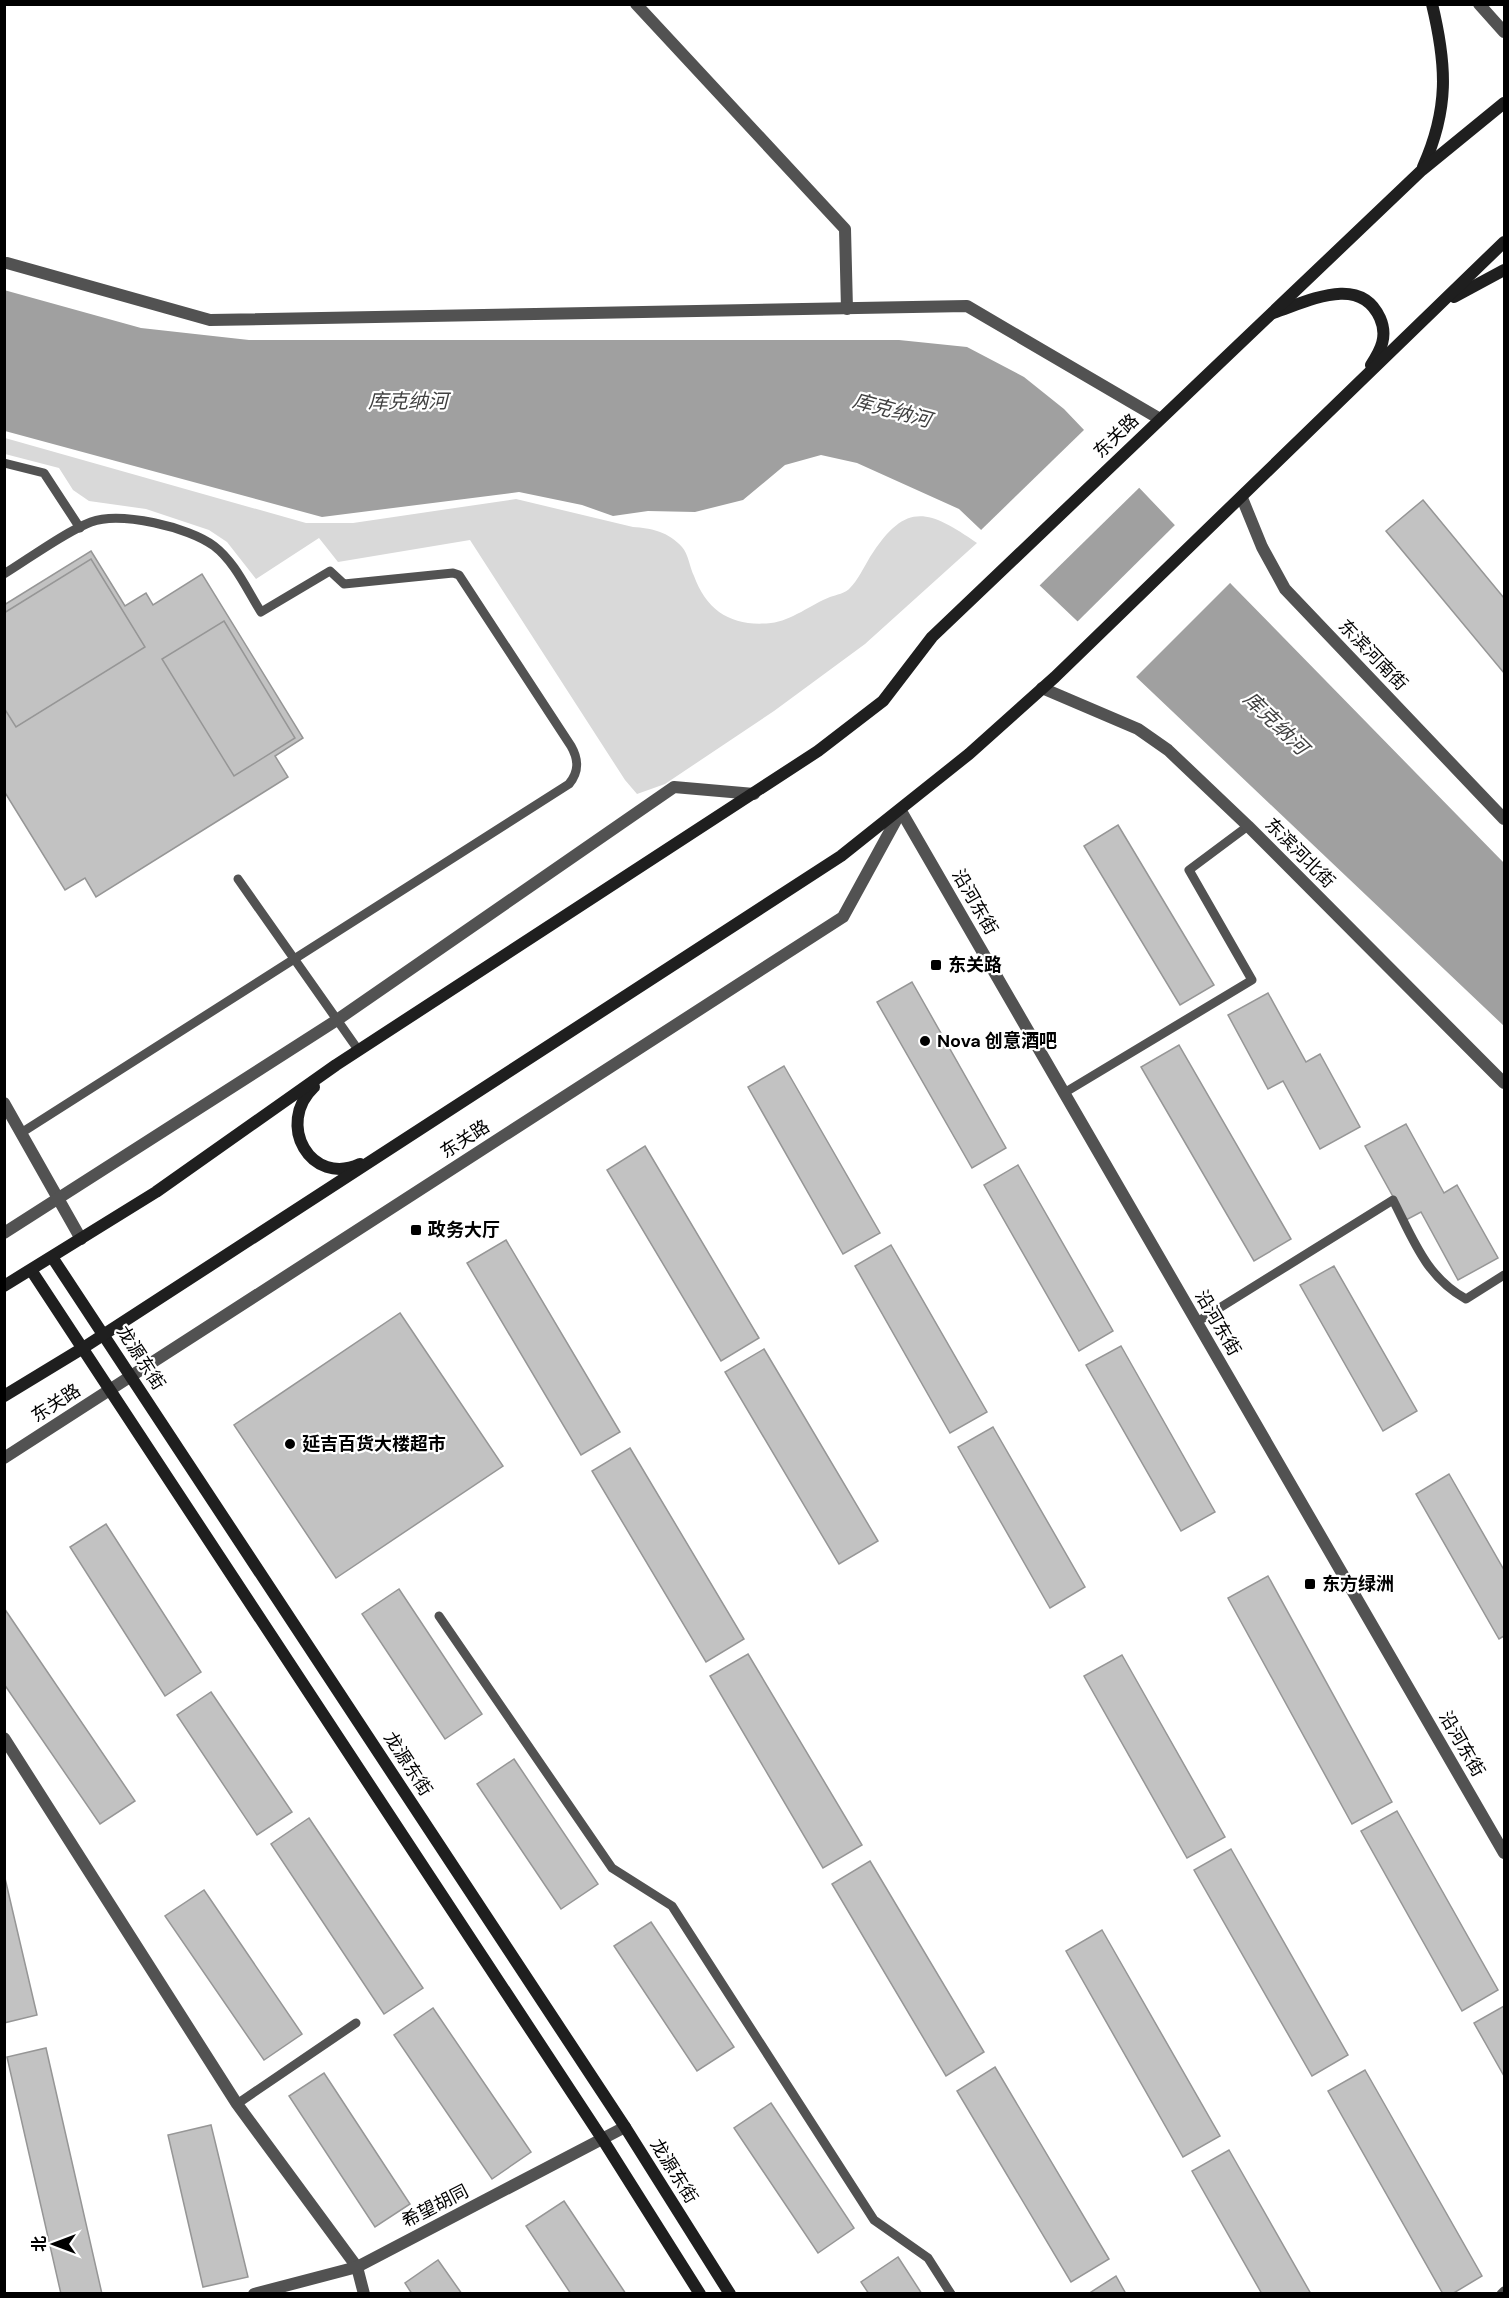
<svg xmlns="http://www.w3.org/2000/svg" width="1509" height="2298" viewBox="0 0 1509 2298" font-family="'DM Sans','Noto Sans SC',sans-serif">
<rect width="100%" height="100%" fill="#fff"/>
<path fill="#d9d9d9" d="M5 438 306 523H353L516 499 633 527C651 528 669 532 682 547 688 553 690 568 694 576 707 612 733 627 771 623 791 621 812 604 830 597 836 595 846 593 850 588 858 580 864 567 870 557 905 502 927 508 977 543L865 644 774 711 665 784 637 794 625 780 470 540 338 562 319 538 256 579 227 542 209 530 146 509 89 501 73 490 59 468 5 454Z"/>
<path fill="#a0a0a0" d="M4 290 141 328 249 340H899L967 347 1024 377 1064 409 1233 586 1504 863V1026L959 509 857 463 821 455 785 465 743 500 695 512 648 511 613 516 582 505 519 492 322 517 5 431Z"/>
<g fill="#fff">
<path d="M1086 428 1141 486 1037 588 979 532Z"/>
<path d="M1177 523 1232 581 1134 679 1075 624Z"/>
</g>
<g fill="#c2c2c2" stroke="#969696" stroke-width="1.5">
<path d="M1423 500 1504 598V673L1386 531Z"/>
<path d="M91 551 125 606 146 593 153 605 202 574 303 738 275 756 288 777 96 897 85 878 65 890 4 791V605Z"/>
<path d="M91 559 145 647 16 727 4 708V613Z"/>
<path d="M224 621 295 738 234 776 162 659Z"/>
<path d="M1118 825 1214 985 1180 1005 1084 846Z"/>
<path d="M912 982 1006 1148 972 1168 877 1002Z"/>
<path d="M1268 993 1306 1062 1320 1054 1360 1127 1320 1149 1283 1081 1268 1089 1228 1015Z"/>
<path d="M1179 1045 1291 1239 1254 1261 1141 1067Z"/>
<path d="M784 1066 880 1233 843 1254 748 1087Z"/>
<path d="M1406 1124 1444 1193 1457 1185 1498 1258 1458 1280 1421 1212 1406 1220 1365 1146Z"/>
<path d="M645 1146 759 1338 721 1361 607 1170Z"/>
<path d="M1018 1165 1113 1331 1079 1351 984 1185Z"/>
<path d="M506 1240 620 1432 581 1455 467 1263Z"/>
<path d="M891 1245 987 1412 950 1433 855 1266Z"/>
<path d="M1334 1266 1417 1411 1383 1431 1300 1285Z"/>
<path d="M400 1313 503 1466 336 1578 234 1425Z"/>
<path d="M1121 1346 1215 1512 1181 1531 1086 1365Z"/>
<path d="M764 1349 878 1541 839 1564 725 1372Z"/>
<path d="M993 1427 1085 1587 1050 1608 958 1447Z"/>
<path d="M630 1448 744 1639 706 1662 592 1471Z"/>
<path d="M1449 1474 1504 1570V1636L1499 1639 1416 1494Z"/>
<path d="M106 1524 201 1672 165 1696 70 1547Z"/>
<path d="M1268 1576 1392 1802 1352 1824 1228 1598Z"/>
<path d="M399 1589 482 1714 445 1739 362 1614Z"/>
<path d="M4 1608 135 1801 100 1824 4 1684Z"/>
<path d="M748 1654 862 1845 823 1868 710 1676Z"/>
<path d="M1122 1655 1225 1837 1187 1858 1084 1676Z"/>
<path d="M211 1692 292 1812 257 1835 177 1715Z"/>
<path d="M514 1759 598 1884 561 1909 477 1784Z"/>
<path d="M1397 1811 1498 1990 1462 2011 1361 1831Z"/>
<path d="M309 1818 423 1988 384 2014 271 1844Z"/>
<path d="M1231 1849 1348 2055 1312 2076 1194 1870Z"/>
<path d="M870 1861 984 2052 946 2076 832 1884Z"/>
<path d="M4 1874 37 2015 4 2023Z"/>
<path d="M204 1890 302 2034 264 2060 165 1916Z"/>
<path d="M651 1922 734 2047 697 2071 614 1946Z"/>
<path d="M1102 1930 1220 2136 1183 2157 1066 1951Z"/>
<path d="M1504 2006V2076L1474 2023Z"/>
<path d="M433 2008 531 2152 492 2179 394 2035Z"/>
<path d="M46 2048 102 2294H61L7 2057Z"/>
<path d="M995 2067 1109 2259 1071 2282 957 2091Z"/>
<path d="M1365 2070 1482 2276 1452 2294H1443L1328 2091Z"/>
<path d="M324 2073 410 2204 375 2227 289 2096Z"/>
<path d="M771 2103 854 2228 818 2253 734 2128Z"/>
<path d="M211 2125 248 2277 203 2287 168 2135Z"/>
<path d="M1229 2150 1311 2294H1262L1192 2171Z"/>
<path d="M564 2201 626 2294H571L526 2226Z"/>
<path d="M898 2257 922 2294H869L861 2282Z"/>
<path d="M438 2260 462 2294H412L405 2283Z"/>
<path d="M1116 2276 1126 2294H1088Z"/>
</g>
<g fill="none" stroke-linecap="round" stroke-linejoin="round">
<g stroke="#525252" stroke-width="9">
<path d="M4 463 44 473 80 528"/>
<path d="M4 574C30 558 65 532 91 522 120 511 189 527 214 546 235 562 247 590 261 612L330 571 344 584 453 573 459 575 571 746C579 760 579 772 569 784L21 1133"/>
<path d="M238 879 359 1051"/>
<path d="M1064 1093 1252 980 1189 870 1248 826"/>
<path d="M1197 1322 1393 1200C1413 1239 1426 1277 1466 1299L1504 1275"/>
<path d="M439 1616 612 1868 672 1906 874 2220 928 2258 951 2294"/>
<path d="M237 2104 356 2023"/>
<path d="M1501 2294 1504 2291"/>
</g>
<g stroke="#525252" stroke-width="12">
<path d="M636 4 845 229 847 309"/>
<path d="M1479 4 1504 32"/>
<path d="M7 263 210 320 967 306 1160 419"/>
<path d="M1242 498 1262 547 1285 589 1504 819"/>
<path d="M1042 688 1138 729 1168 750 1248 826 1504 1083"/>
<path d="M4 1103 81 1239"/>
<path d="M4 1738 237 2104 357 2267 364 2294"/>
<path d="M254 2294 357 2267 625 2127"/>
</g>
<g stroke="#525252" stroke-width="12">
<path d="M901 811 1504 1853"/>
<path d="M4 1233 337 1020 674 787 754 794"/>
<path d="M4 1458 843 917 901 811"/>
</g>
<g stroke="#1f1f1f" stroke-width="12">
<path d="M1423 167C1449 109 1447 66 1432 4"/>
<path d="M1454 297 1504 270"/>
<path d="M1273 313C1307 302 1360 273 1380 318 1388 336 1381 350 1371 365"/>
<path d="M314 1087C275 1124 311 1187 360 1164"/>
<path d="M52 1257 625 2127 730 2294"/>
<path d="M31 1270 603 2140 700 2294"/>
<path d="M4 1286 156 1192 336 1065 818 751 883 701 932 637 1422 170 1504 103"/>
<path d="M4 1396 83 1348 841 856 969 754 1055 677 1504 242"/>
</g>
</g>
<g fill="#000" stroke="#fff" stroke-width="2">
<rect x="930" y="959" width="12" height="12" rx="3"/>
<circle cx="925" cy="1041" r="6"/>
<rect x="410" y="1224" width="12" height="12" rx="3"/>
<circle cx="290" cy="1444" r="6"/>
<rect x="1304" y="1578" width="12" height="12" rx="3"/>
</g>
<g text-anchor="middle" stroke-width="4.5" stroke-linejoin="round" paint-order="stroke">
<g font-size="18" fill="#000" stroke="#fff">
<text transform="translate(1116 436) rotate(-44)" y="6">东关路</text>
<text transform="translate(1373 655) rotate(46)" y="6">东滨河南街</text>
<text transform="translate(1300 853) rotate(45)" y="6">东滨河北街</text>
<text transform="translate(975 902) rotate(60)" y="6">沿河东街</text>
<text transform="translate(465 1139) rotate(-33)" y="6">东关路</text>
<text transform="translate(1218 1323) rotate(60)" y="6">沿河东街</text>
<text transform="translate(141 1358) rotate(57)" y="6">龙源东街</text>
<text transform="translate(56 1403) rotate(-33)" y="6">东关路</text>
<text transform="translate(1462 1744) rotate(60)" y="6">沿河东街</text>
<text transform="translate(408 1764) rotate(57)" y="6">龙源东街</text>
<text transform="translate(674 2171) rotate(58)" y="6">龙源东街</text>
<text transform="translate(435 2206) rotate(-27)" y="6">希望胡同</text>
</g>
<g font-size="18" font-weight="bold" fill="#000" stroke="#fff" text-anchor="start">
<text x="948" y="971">东关路</text>
<text x="937" y="1047">Nova 创意酒吧</text>
<text x="428" y="1236">政务大厅</text>
<text x="302" y="1450">延吉百货大楼超市</text>
<text x="1322" y="1590">东方绿洲</text>
</g>
<g font-size="20" font-style="italic" fill="#414141" stroke="#fff">
<text x="408" y="408">库克纳河</text>
<text transform="translate(892 410) rotate(15)" y="7">库克纳河</text>
<text transform="translate(1276 723) rotate(44)" y="7">库克纳河</text>
</g>
</g>
<rect width="1509" height="2298" fill="none" stroke="#000000" stroke-width="12"/>
<g transform="translate(54 2244) rotate(270)" stroke="#ffffff" stroke-width="4.5" paint-order="stroke">
<path d="M0-4.5L10 22L0 15L-10 22Z" fill="#000000"/>
<text y="-9" font-size="16" font-weight="bold" text-anchor="middle" fill="#000000">北</text>
</g>
</svg>
